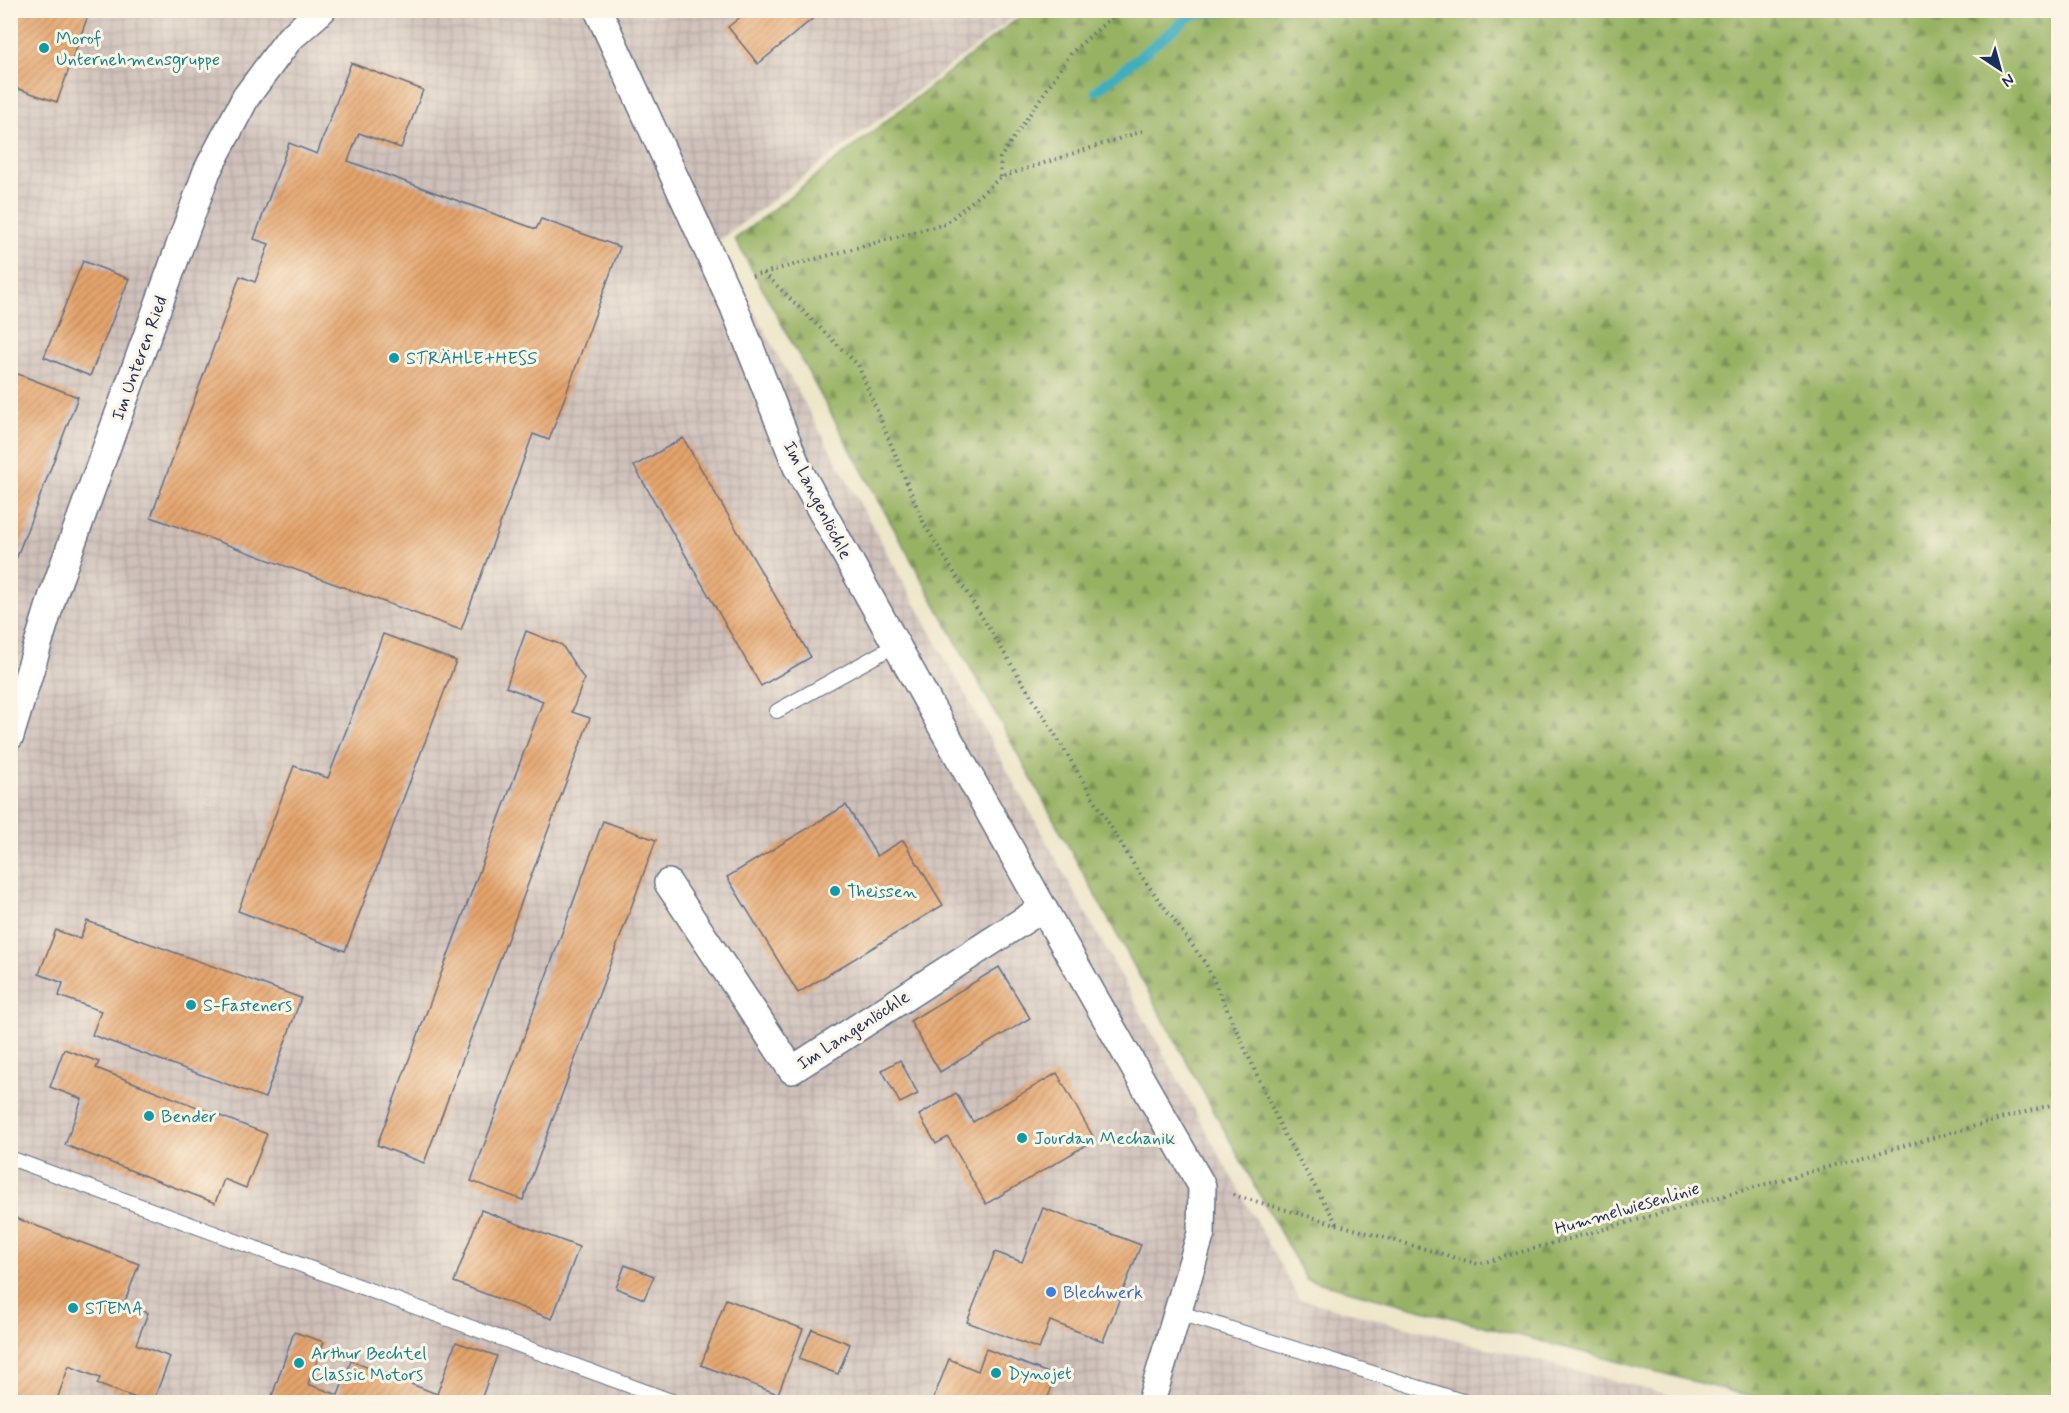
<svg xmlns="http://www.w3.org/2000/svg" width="2069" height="1413" viewBox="0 0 2069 1413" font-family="Mynerve,sans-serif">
<defs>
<pattern id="industrial-grid" width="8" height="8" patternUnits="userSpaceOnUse" patternTransform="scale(1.5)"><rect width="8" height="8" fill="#cfc1ba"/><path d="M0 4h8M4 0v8" fill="none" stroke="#b1a6a2"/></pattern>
<pattern id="forest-firs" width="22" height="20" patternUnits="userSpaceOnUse" patternTransform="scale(1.5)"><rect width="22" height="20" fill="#97b264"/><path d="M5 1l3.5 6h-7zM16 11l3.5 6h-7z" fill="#7a9156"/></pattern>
<pattern id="building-hatch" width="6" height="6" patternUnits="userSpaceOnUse" patternTransform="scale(1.5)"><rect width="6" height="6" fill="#e5a46c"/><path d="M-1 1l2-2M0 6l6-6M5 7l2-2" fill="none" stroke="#b9865c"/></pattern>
</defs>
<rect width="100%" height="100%" fill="#fcf5e5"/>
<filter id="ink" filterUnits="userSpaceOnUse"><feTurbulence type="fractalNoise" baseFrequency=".0167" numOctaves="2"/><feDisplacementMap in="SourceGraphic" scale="12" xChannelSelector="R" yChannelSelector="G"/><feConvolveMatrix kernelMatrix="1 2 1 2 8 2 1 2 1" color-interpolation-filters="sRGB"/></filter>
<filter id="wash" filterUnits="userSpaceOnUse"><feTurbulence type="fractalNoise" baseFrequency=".008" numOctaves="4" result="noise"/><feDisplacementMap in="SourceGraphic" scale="24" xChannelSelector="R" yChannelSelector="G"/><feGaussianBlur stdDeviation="1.35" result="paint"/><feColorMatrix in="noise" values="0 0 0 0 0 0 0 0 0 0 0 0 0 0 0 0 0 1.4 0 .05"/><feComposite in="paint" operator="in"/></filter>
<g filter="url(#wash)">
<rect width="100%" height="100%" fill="#ede6c9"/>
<path fill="url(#industrial-grid)" d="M10 11H1022L716 243 1299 1299 1696 1402H11Z"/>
<path fill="url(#forest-firs)" stroke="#597061" stroke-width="1.5" d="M1027 11H2058V1402H1771L1306 1279 735 239Z"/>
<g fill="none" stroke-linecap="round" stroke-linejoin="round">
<path stroke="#40aebd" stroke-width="10" d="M1096 91 1192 15 1233 10"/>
</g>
<g id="blocks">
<g fill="url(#building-hatch)">
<path d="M10 10H90L57 102 10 86Z"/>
<path d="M749 10H823L758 64 728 27Z"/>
<path d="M351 63 423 90 401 148 359 133 348 161 536 229 541 219 620 247 549 440 533 434 461 630 151 517 240 276 255 282 269 244 254 239 289 143 317 154Z"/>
<path d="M83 261 129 279 90 376 44 357Z"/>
<path d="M10 371 78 397 11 572H10Z"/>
<path d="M683 438 811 657 761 686 634 466Z"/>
<path d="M526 631 562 645 584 679 572 712 590 718 424 1163 377 1145 543 701 506 687Z"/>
<path d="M383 634 456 661 345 951 238 911 294 766 328 778Z"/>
<path d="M846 805 877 856 903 840 943 905 798 993 727 877Z"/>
<path d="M603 821 656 840 523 1200 471 1181Z"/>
<path d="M87 921 301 998 265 1098 92 1035 101 1011 59 996 63 983 39 974 56 930 80 939Z"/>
<path d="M999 967 1030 1018 940 1072 910 1021Z"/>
<path d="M64 1049 99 1062 96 1068 267 1134 246 1188 224 1179 215 1203 65 1145 82 1099 50 1087Z"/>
<path d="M900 1060 918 1094 900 1103 882 1070Z"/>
<path d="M1057 1073 1095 1140 986 1204 948 1137 936 1144 919 1115 956 1093 973 1122Z"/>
<path d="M1043 1208 1141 1245 1103 1341 1050 1321 1039 1349 967 1322 995 1252 1022 1262Z"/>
<path d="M481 1210 579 1247 552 1319 454 1282Z"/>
<path d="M10 1216 139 1264 124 1304 148 1313 136 1344 170 1357 153 1402H147L97 1384 100 1378 69 1366 56 1402H15L10 1401Z"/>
<path d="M625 1265 654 1276 644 1299 616 1288Z"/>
<path d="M726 1299 803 1329 778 1394 701 1365Z"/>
<path d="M812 1329 850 1344 838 1374 799 1359Z"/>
<path d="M294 1332 324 1342 308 1384 338 1395 351 1361 437 1394 456 1342 497 1356 480 1402H270Z"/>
<path d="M986 1349 1056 1376 1048 1397 1061 1402H932L949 1359 978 1371Z"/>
</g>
</g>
</g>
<g filter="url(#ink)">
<use href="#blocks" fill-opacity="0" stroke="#646f83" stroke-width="1.5"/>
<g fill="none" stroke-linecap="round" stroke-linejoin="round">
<defs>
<g id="service">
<path d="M777 711 896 645"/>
<path d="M10 1158 674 1402"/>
<path d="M1177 1312 1465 1402"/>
</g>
<g id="minor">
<path d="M598 10 734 307 797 467 1043 908 1202 1186 1201 1233 1151 1402"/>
<path d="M10 736 53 595 207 171 246 97 289 39 322 10"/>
<path d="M668 883 792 1070 1043 908"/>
</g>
</defs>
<use href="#service" stroke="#646f83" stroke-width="16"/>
<use href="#minor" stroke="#646f83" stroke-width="30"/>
<g stroke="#646f83" stroke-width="4" stroke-dasharray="1.5 4.5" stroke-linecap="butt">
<path d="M1001 177 1000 158 1072 52 1120 10"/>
<path d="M764 273 858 365 924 524 1056 736 1137 870 1206 964 1285 1136 1337 1224"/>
<path d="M752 276 945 224 1001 177 1143 131"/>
<path d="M1233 1195 1478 1264 2058 1103"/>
</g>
<use href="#service" stroke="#fff" stroke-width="14"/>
<use href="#minor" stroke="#fff" stroke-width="27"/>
</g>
</g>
<g fill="#0f9aa8" stroke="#fcf5e5" stroke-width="2">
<circle cx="44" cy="48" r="6"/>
<circle cx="394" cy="358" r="6"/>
<circle cx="835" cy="891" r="6"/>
<circle cx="191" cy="1005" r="6"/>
<circle cx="149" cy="1116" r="6"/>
<circle cx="1022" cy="1138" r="6"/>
<circle cx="73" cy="1308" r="6"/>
<circle cx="299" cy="1363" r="6"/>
<circle cx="996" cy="1373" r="6"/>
</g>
<circle fill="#3f7fe0" stroke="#fcf5e5" stroke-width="2" cx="1051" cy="1292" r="6"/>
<g text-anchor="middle" stroke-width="6" stroke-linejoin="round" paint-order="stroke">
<g font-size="18" fill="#0d838f" stroke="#fcf5e5" text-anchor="start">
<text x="56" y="44">Morof<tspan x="56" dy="21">Unternehmensgruppe</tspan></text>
<text x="406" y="364">STRÄHLE+HESS</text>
<text x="847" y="897">Theissen</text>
<text x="203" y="1011">S-Fasteners</text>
<text x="161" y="1122">Bender</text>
<text x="1034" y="1144">Jourdan Mechanik</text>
<text x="85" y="1314">STEMA</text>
<text x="311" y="1359">Arthur Bechtel<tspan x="311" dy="21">Classic Motors</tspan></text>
<text x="1008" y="1379">Dynojet</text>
</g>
<g font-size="18" fill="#1b2f5e" stroke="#fcf5e5">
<text transform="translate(139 358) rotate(-70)" y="6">Im Unteren Ried</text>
<text transform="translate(818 500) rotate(63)" y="6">Im Langenlöchle</text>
<text transform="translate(853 1030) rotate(-33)" y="6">Im Langenlöchle</text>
<text transform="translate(1627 1208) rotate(-16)" y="6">Hummelwiesenlinie</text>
</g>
<g font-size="18" fill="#366cbe" stroke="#fcf5e5" text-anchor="start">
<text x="1063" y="1298">Blechwerk</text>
</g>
</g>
<rect width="2069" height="1413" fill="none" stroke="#fcf5e5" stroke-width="36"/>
<g transform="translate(2000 69) rotate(144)" stroke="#fcf5e5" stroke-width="4.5" paint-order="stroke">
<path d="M0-4.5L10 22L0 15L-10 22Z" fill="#1b2f5e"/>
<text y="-9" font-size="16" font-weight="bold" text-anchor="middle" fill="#1b2f5e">N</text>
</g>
</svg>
